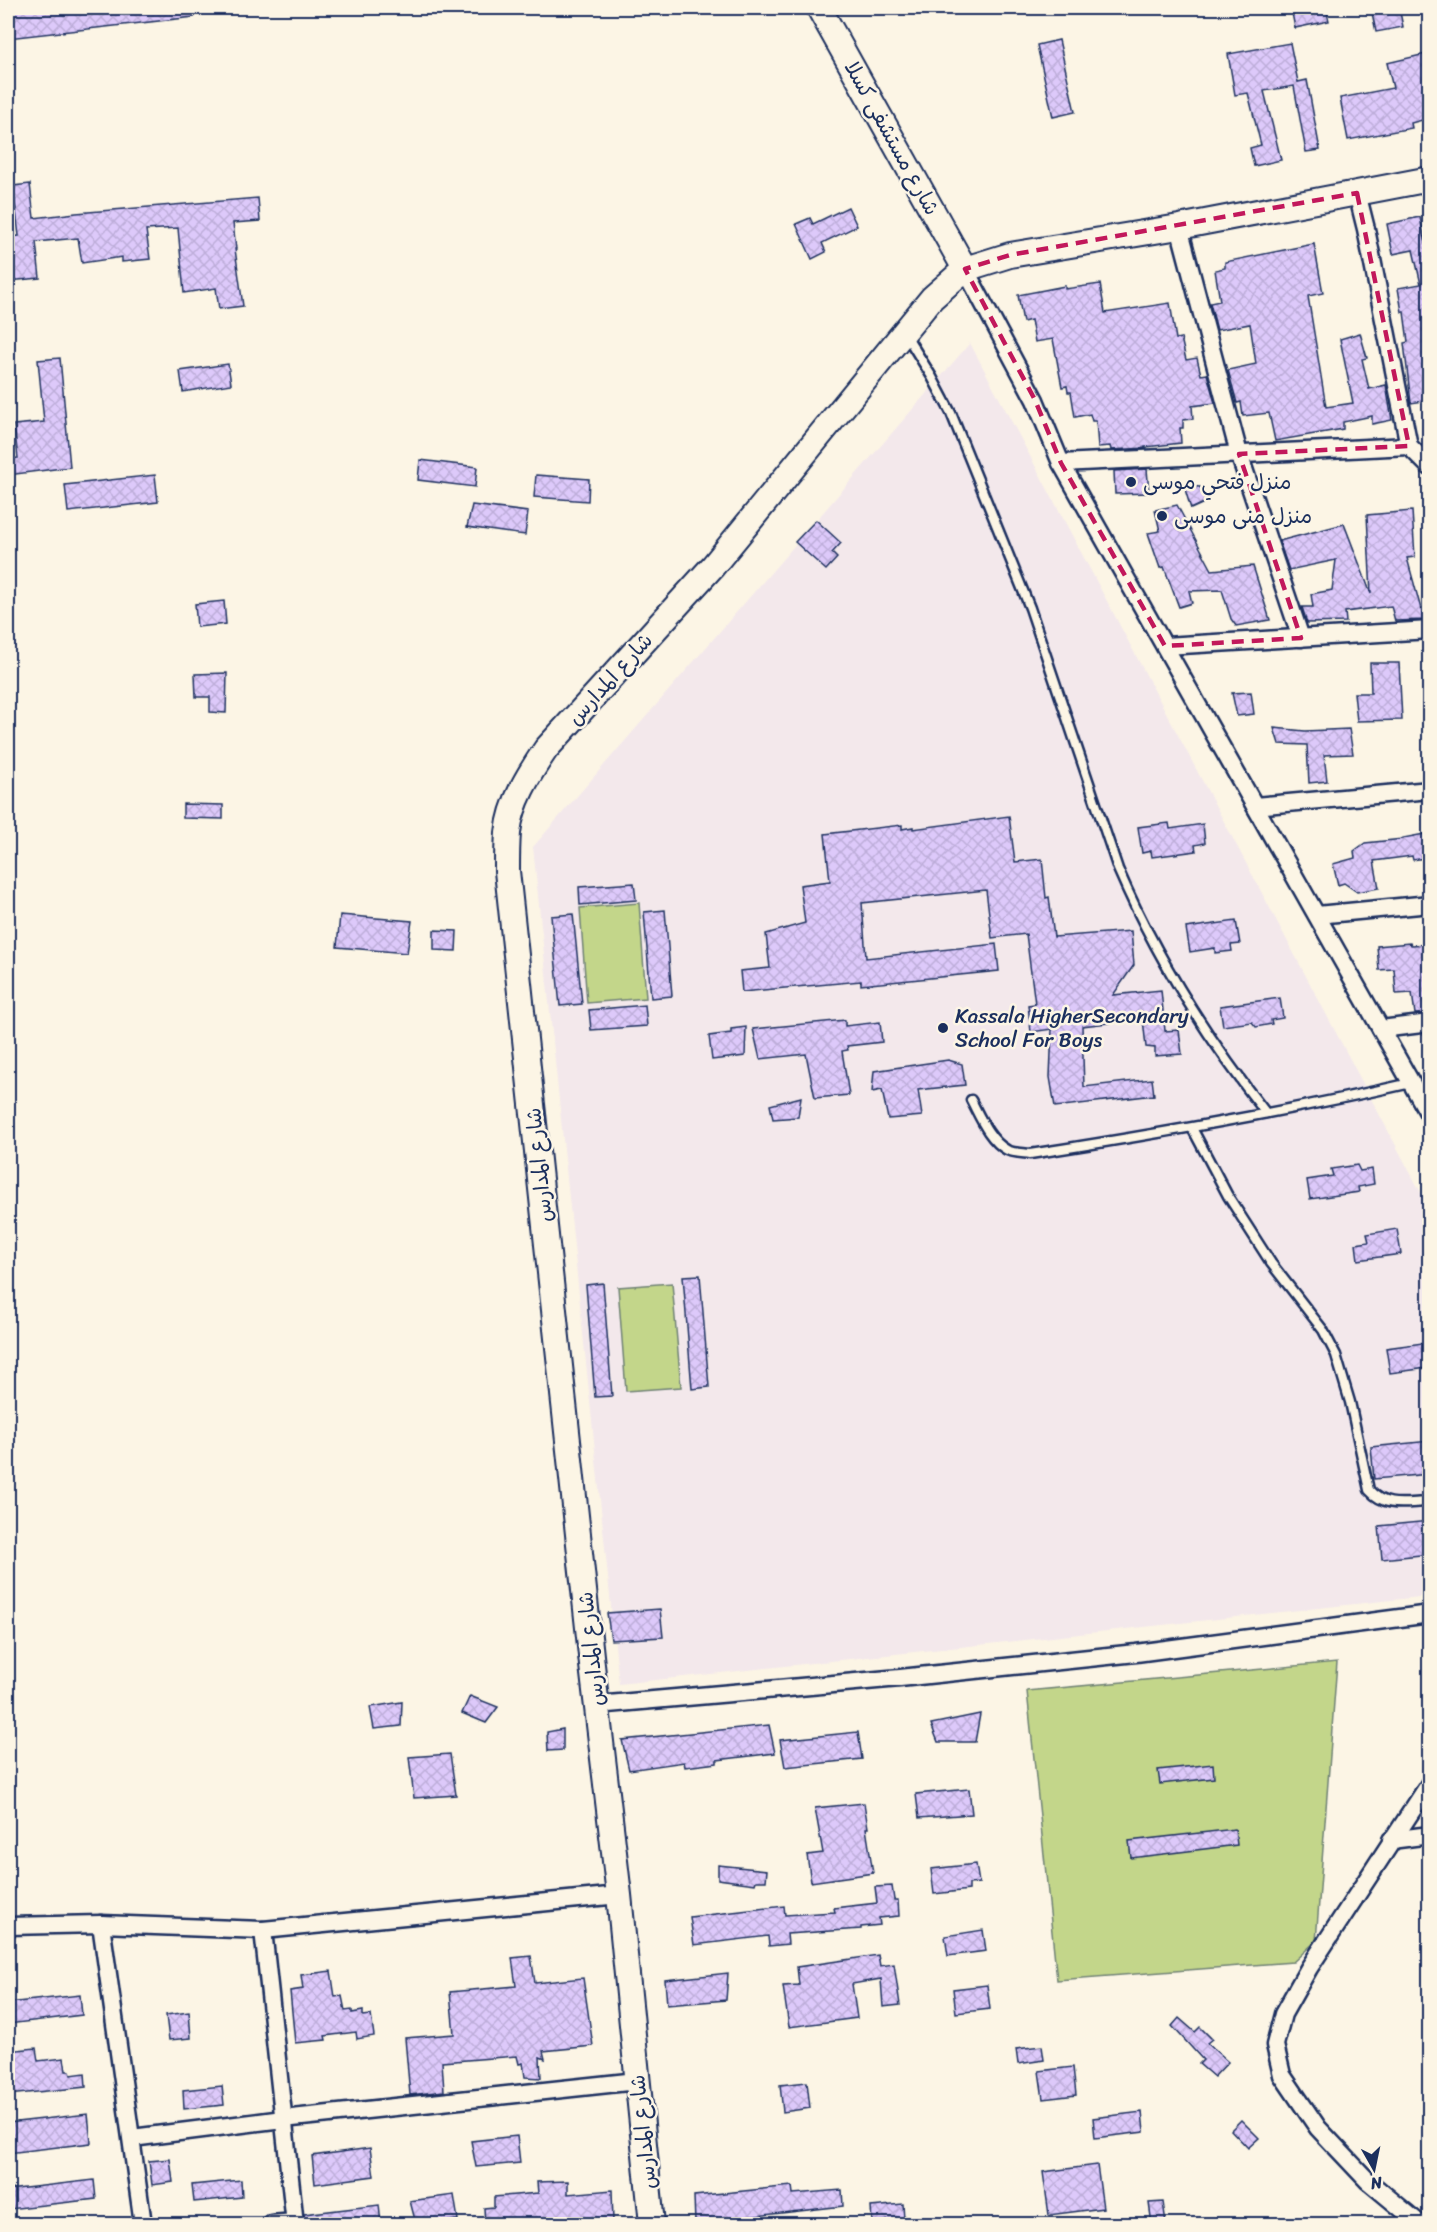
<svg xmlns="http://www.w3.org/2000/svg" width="1437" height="2232" viewBox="0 0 1437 2232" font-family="Sriracha,'Playpen Sans Arabic',sans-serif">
<defs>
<pattern id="building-cross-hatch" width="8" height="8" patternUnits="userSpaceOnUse" patternTransform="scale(1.5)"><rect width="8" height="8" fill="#ddc9fa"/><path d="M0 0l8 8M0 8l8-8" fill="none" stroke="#bdadd9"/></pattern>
</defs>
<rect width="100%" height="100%" fill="#fcf5e5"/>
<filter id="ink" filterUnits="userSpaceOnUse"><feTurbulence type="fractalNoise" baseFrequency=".0167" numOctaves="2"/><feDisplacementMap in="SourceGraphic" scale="12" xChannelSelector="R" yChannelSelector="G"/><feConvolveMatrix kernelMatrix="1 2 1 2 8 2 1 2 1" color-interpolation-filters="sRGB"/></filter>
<g filter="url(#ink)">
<path fill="#f3e8eb" d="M970 343 1429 1208V1596L619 1684 533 847Z"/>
<g fill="#c3d68a" stroke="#6f8274" stroke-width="1.5">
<path d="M639 903 646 998 587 1003 580 908Z"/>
<path d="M672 1283 681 1387 626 1391 618 1287Z"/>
<path d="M1337 1662 1316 1941 1293 1962 1057 1980 1027 1691Z"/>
</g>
<g fill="url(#building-cross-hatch)" stroke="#1b2f5e" stroke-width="1.5">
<path d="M43 8H194V17L8 38V11Z"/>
<path d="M1291 8H1326L1329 21 1295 28Z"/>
<path d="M1371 8H1396L1397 13 1400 12 1403 27 1376 32Z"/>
<path d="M1059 40 1075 112 1053 117 1037 45Z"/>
<path d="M1290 43 1298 82 1307 80 1320 150 1306 152 1294 86 1264 91 1281 160 1254 166 1250 148 1261 145 1248 93 1235 95 1228 54Z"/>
<path d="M1430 53V118L1411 123 1412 128 1348 140 1340 98 1393 88 1387 63Z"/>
<path d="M30 184 34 218 76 213 258 198 260 221 233 223 236 249H235L243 306 219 309 216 288 184 293 178 228 146 230 150 259 122 262V257L82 263 78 238 36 242 40 278 8 281V237L19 236 13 186Z"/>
<path d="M848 207 857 226 822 243 826 252 812 259 796 224 810 218 813 224Z"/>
<path d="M1420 217 1430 263V400L1411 403 1404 343 1408 342 1404 312H1402L1398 288 1421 284 1413 250 1393 254 1387 224Z"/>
<path d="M1314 244 1323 293 1308 296 1326 407 1353 403 1340 339 1360 333 1367 358 1362 359 1369 389 1386 385 1392 420 1372 424V416L1343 422V429L1275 441 1269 413 1243 416 1241 402 1237 403 1228 370 1256 364 1250 324 1217 330 1210 303 1220 301 1215 270 1225 268V262Z"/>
<path d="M1100 284 1105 313 1170 303 1176 339 1181 338 1186 360 1197 358 1201 375 1207 374 1215 403 1192 406 1193 419 1183 420V428H1180L1181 443 1145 447 1146 448 1111 450 1110 446 1098 447 1096 421H1092L1090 414 1075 417 1071 392H1068L1067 386 1062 387 1053 339 1035 342 1031 320 1023 322 1018 295 1065 286V289Z"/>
<path d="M60 358 70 467 8 475V459L18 458 14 425 44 422 38 360Z"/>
<path d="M228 364 231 384 183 392 180 371Z"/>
<path d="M420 460 477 467 475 487 418 480Z"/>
<path d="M1147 469 1149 493 1115 494 1114 471Z"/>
<path d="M155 475 158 502 68 512 65 485Z"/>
<path d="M536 475 589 479 588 501 534 497Z"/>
<path d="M1184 486 1200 487 1206 502 1191 509Z"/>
<path d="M472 505 528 512 525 535 467 527Z"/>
<path d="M1177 505 1212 570 1253 566 1270 620 1236 626 1231 619 1222 590 1189 591 1192 603 1179 607 1164 567 1160 568 1148 533 1160 531 1155 510Z"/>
<path d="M1412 511 1415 557 1407 558 1424 620 1395 621 1391 606 1345 612 1346 622 1307 623 1302 607H1313L1311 594 1332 590 1336 560 1289 570 1279 541 1344 524 1371 594 1367 515Z"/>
<path d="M816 520 841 543 832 553 837 558 826 570 795 542Z"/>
<path d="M224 601 226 624 197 627 195 604Z"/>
<path d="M1370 663H1399L1402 720 1357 721 1354 693H1371Z"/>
<path d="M227 673 226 713 210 712V697H196L195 674Z"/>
<path d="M1251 692 1254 714 1237 716 1232 693Z"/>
<path d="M1274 728 1305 731 1349 729 1353 754 1324 755 1327 781 1309 783 1307 745 1279 744Z"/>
<path d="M183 804 223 805V819L183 818Z"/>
<path d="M1009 816 1015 862 1042 859 1046 898 1049 897 1054 937 1131 931 1134 965 1113 995 1161 990 1165 1031 1179 1030 1182 1054 1155 1056V1048L1146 1047 1143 1019 1082 1026 1084 1087 1152 1079 1154 1095 1055 1107 1050 1077 1052 1029 1031 1032 1028 1005 1035 1004 1026 934 992 938 986 890 862 903 866 958 996 944 999 971 861 985V981L742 992 740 971 770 968 766 934 805 923 800 885 830 881 825 834 902 825V829L913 827V829Z"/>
<path d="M1169 823 1170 829 1203 824 1205 843 1195 845 1196 851 1152 857 1151 851 1142 853 1138 827Z"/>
<path d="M1430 833V857L1413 860 1412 856 1374 861 1379 888 1357 892 1344 883 1338 885 1333 864 1355 858 1354 851 1365 843 1403 839V838Z"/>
<path d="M634 883 636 900 580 905 579 887Z"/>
<path d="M665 910 672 996 651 998 644 912Z"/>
<path d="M573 914 582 1004 560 1006 551 916Z"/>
<path d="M340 915 412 921 407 953 337 947Z"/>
<path d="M1236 921 1240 944 1231 945 1232 951 1215 953V948L1190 952 1186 928Z"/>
<path d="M434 930 457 931 456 951 434 950Z"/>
<path d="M1410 943 1411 945 1430 944V1013L1415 1014 1412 993 1396 994 1394 969 1379 970 1377 946Z"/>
<path d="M1280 998 1283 1018 1271 1020 1272 1024 1256 1027 1252 1022 1223 1026 1220 1006Z"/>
<path d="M645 1005 647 1026 591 1030 589 1010Z"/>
<path d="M845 1020V1026L880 1022 882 1042 847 1046 848 1050 842 1051 849 1095 815 1098 806 1054 760 1059 753 1029Z"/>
<path d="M746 1027 745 1056 712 1060 709 1036 731 1033V1029Z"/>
<path d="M948 1060 962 1064 965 1085 918 1090 922 1116 888 1119 882 1090 872 1092 874 1071Z"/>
<path d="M801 1097 798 1117 773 1119 770 1105Z"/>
<path d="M1357 1165 1360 1171 1372 1169 1374 1184 1358 1187 1359 1192 1310 1199 1307 1180 1333 1176 1331 1169Z"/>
<path d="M1397 1229 1401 1254 1358 1260 1356 1244 1369 1242 1367 1234Z"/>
<path d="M700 1275 709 1387 692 1389 683 1276Z"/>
<path d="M603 1283 612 1396 595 1397 586 1285Z"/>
<path d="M1430 1342V1362L1426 1363 1427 1368 1390 1373 1386 1348Z"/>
<path d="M1430 1441V1474L1374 1479 1371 1447Z"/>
<path d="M1430 1521V1554L1382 1559 1379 1526Z"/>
<path d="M660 1609 663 1637 611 1640 607 1613Z"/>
<path d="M470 1696 498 1707 486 1723 462 1713Z"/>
<path d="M402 1702 401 1726 374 1729 370 1707Z"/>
<path d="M980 1714 975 1742H938L931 1724Z"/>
<path d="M769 1725 775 1753 717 1760V1763L685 1767 684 1762 629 1770 622 1740Z"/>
<path d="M563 1729V1750L548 1751 547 1732Z"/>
<path d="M858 1732 862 1759 785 1767 780 1740Z"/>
<path d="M450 1754 456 1795 414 1798 409 1757Z"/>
<path d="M1213 1764 1214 1778 1160 1784 1158 1770Z"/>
<path d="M969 1789 972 1814 919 1818 916 1794Z"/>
<path d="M864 1803 868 1828H866L873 1873 811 1882 807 1855 823 1853 815 1808Z"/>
<path d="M1235 1829 1237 1845 1131 1858 1129 1841Z"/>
<path d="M976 1864 979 1883 969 1884V1890L934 1894 931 1869Z"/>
<path d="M718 1865 767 1870 766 1881H756L755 1884 718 1879Z"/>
<path d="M892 1886 894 1900H898L899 1916 879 1918 880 1925 861 1927V1929L787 1934 788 1944 769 1946 768 1936 694 1945 690 1917 784 1906 785 1915 835 1912 834 1908 877 1903 875 1887Z"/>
<path d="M983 1930 986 1951 948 1956 945 1936Z"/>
<path d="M878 1955 880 1966 894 1964 900 2005 883 2007 881 1979 852 1984 857 2018 789 2027 783 1986 799 1985 797 1967Z"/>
<path d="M531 1956 535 1983 583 1978 593 2046 543 2051 545 2059 540 2057 541 2078 525 2077 523 2063 519 2064 517 2056 442 2062 444 2091 410 2095 405 2038 454 2034 450 1992 516 1986 512 1958Z"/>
<path d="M331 1971 335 1997 342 1996 345 2011 352 2010V2013L363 2011V2016L371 2015 374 2036 357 2039 356 2032 325 2036 326 2040 295 2043 290 1991 303 1989 301 1975Z"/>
<path d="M728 1973 726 2000 667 2005 665 1980Z"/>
<path d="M987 1985 990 2009 956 2013 953 1989Z"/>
<path d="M80 1995 82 2015 8 2024V2003Z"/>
<path d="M189 2012 191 2038 169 2040 166 2015Z"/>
<path d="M1179 2018 1195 2032 1200 2027 1212 2039 1207 2043 1228 2062 1214 2077 1199 2064 1203 2060 1172 2026Z"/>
<path d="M1042 2046 1044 2060 1018 2064 1016 2049Z"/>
<path d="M36 2048 38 2061 64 2058 66 2071H70L71 2075 85 2073 86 2087 8 2095V2051Z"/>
<path d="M1073 2067 1076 2095 1043 2099 1039 2071Z"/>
<path d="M807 2082 810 2108 783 2112 780 2085Z"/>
<path d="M222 2086 224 2105 184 2109 183 2090Z"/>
<path d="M1142 2112 1144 2132 1095 2138 1093 2118Z"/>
<path d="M88 2114 91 2143 8 2153V2123Z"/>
<path d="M1241 2120 1259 2138 1248 2148 1231 2130Z"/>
<path d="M517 2136 520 2163 476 2167 471 2141Z"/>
<path d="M370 2148 374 2176 315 2184 312 2156Z"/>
<path d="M170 2159 173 2182 152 2185 149 2161Z"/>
<path d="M1097 2165 1103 2208 1049 2215 1043 2172Z"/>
<path d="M94 2180 96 2199 9 2209 8 2190Z"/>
<path d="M241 2180 242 2197 194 2202 192 2185Z"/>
<path d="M568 2181V2194L612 2190 613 2222H558V2224H485L484 2208 494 2207V2197L538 2193 537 2182Z"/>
<path d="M792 2186 793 2194 842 2190 843 2206 695 2223 694 2196Z"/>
<path d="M454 2195 458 2220 416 2224 410 2201Z"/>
<path d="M1163 2202 1166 2223 1152 2224 1149 2203Z"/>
<path d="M903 2204 904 2219 872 2222 871 2207Z"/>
<path d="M379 2205 381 2224H305L304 2214Z"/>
</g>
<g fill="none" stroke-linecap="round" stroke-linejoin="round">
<defs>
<g id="lane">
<path d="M906 335 932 377 951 413 1030 608 1118 869C1156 957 1207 1038 1266 1113"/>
<path d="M971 1100C980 1117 989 1140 1007 1150 1013 1153 1023 1153 1030 1154 1158 1134 1285 1112 1411 1083"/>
<path d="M1192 1128 1228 1196 1271 1263 1323 1330 1336 1355 1350 1402 1369 1490C1385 1508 1404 1503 1426 1502"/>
</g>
<g id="street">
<path d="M1357 193 1366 229 1409 446 1430 467"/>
<path d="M1179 227 1239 454 1301 638"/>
<path d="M965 269 1035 400 1061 463 1430 1116"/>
<path d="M1061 463 1409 446"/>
<path d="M1165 646 1430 630"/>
<path d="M1255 806 1430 790"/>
<path d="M1317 915 1430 904"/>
<path d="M1381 1029 1430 1023"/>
<path d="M597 1705 900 1678 1136 1653 1430 1614"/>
<path d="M1391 1840 1430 1835"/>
<path d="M101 1924 143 2224"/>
<path d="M8 1926 101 1924 263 1930 619 1895"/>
<path d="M263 1930 295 2224"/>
<path d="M132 2138 283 2119 637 2081"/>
<path d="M271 2224 295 2222"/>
<path d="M1420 2224 1368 2181 1318 2128 1282 2075 1275 2045 1283 2014 1309 1968 1430 1783"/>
</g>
<g id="secondary">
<path d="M819 8 965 269"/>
<path d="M652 2224 619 1895 592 1665 507 871C507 859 507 846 508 833 511 802 529 774 546 749L713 566 932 298 965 269 1010 255 1179 227 1430 179"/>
</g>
</defs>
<use href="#lane" stroke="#1b2f5e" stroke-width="13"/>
<use href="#street" stroke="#1b2f5e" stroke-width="21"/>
<use href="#secondary" stroke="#1b2f5e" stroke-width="28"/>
<use href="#lane" stroke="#fcf5e5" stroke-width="8"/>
<use href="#street" stroke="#fcf5e5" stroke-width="16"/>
<use href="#secondary" stroke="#fcf5e5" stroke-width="24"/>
</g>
</g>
<path fill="none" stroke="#c2185b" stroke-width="4.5" stroke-dasharray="12 8" stroke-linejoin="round" d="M1357 193 1409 446 1239 454 1301 638 1165 646 1061 463 1035 400 965 269 1010 255Z"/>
<g fill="#1b2f5e" stroke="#fcf5e5" stroke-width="2">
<circle cx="1131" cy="482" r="6"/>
<circle cx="1162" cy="516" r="6"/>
<circle cx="943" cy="1028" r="6"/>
</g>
<g text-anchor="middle" stroke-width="5" stroke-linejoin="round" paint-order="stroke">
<g font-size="21" fill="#1b2f5e" stroke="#fcf5e5">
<text transform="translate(892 138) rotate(61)" y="7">شارع مستشفى كسلا</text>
<text transform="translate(610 679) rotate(-48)" y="7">شارع المدارس</text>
<text transform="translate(539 1165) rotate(-96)" y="7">شارع المدارس</text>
<text transform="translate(591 1649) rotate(-96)" y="7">شارع المدارس</text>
<text transform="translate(643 2132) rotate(-96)" y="7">شارع المدارس</text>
</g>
<g font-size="21" fill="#1b2f5e" stroke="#fcf5e5" text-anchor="start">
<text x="1143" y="489">منزل فتحي موسى</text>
<text x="1174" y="523">منزل منى موسى</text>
<text x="955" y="1023">Kassala HigherSecondary<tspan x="955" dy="24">School For Boys</tspan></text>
</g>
</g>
<rect width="1437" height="2232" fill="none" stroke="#fcf5e5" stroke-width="30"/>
<rect x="15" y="15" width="1407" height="2202" fill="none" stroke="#1b2f5e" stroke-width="2" filter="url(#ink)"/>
<g transform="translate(1374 2169) rotate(171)" stroke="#fcf5e5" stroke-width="4.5" paint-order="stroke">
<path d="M0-4.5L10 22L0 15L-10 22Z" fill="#1b2f5e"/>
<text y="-9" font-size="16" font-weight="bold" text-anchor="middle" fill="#1b2f5e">N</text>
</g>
</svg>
